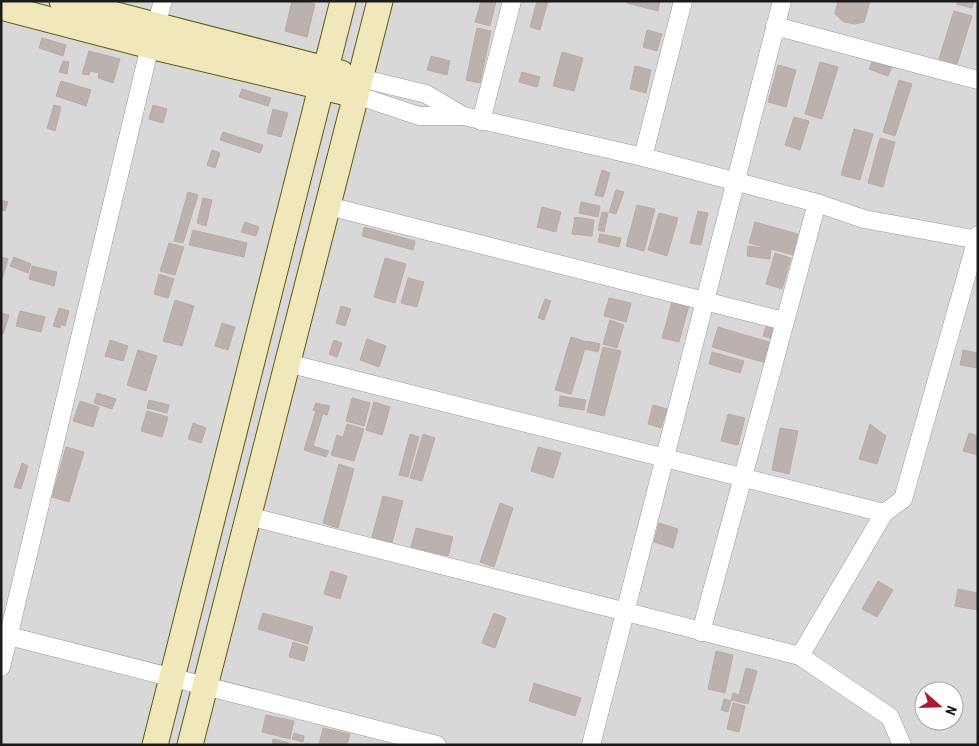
<svg xmlns="http://www.w3.org/2000/svg" width="979" height="746" viewBox="0 0 979 746" font-family="'Roboto Condensed',sans-serif">
<rect width="100%" height="100%" fill="#ebe6e2"/>
<path fill="#d9d8d8" fill-rule="evenodd" d="M1 1H978V745H1ZM924 691H954V721H924Z"/>
<g fill="#bbb1af" stroke="#bbaba6">
<path d="M292 1H304L315 4 307 37 285 31Z"/>
<path d="M481 1H496L490 26 475 22Z"/>
<path d="M537 1H548L540 30 530 27Z"/>
<path d="M628 1H660L658 11 627 3Z"/>
<path d="M838 1H870L864 22 855 24 844 22 835 14Z"/>
<path d="M957 1H974L972 8 957 4Z"/>
<path d="M954 11 972 16 957 64 939 59Z"/>
<path d="M477 28 491 31 480 83 466 80Z"/>
<path d="M647 30 662 34 657 51 643 47Z"/>
<path d="M42 38 66 45 63 56 39 48Z"/>
<path d="M89 51 120 59 113 83 98 78 99 73 90 71 89 75 82 74Z"/>
<path d="M562 52 583 58 574 91 553 86Z"/>
<path d="M431 56 450 61 447 75 427 70Z"/>
<path d="M873 60 892 67 888 76 869 69Z"/>
<path d="M63 61 69 62 67 74 59 72Z"/>
<path d="M820 62 838 67 822 119 805 114Z"/>
<path d="M778 65 796 70 786 107 768 102Z"/>
<path d="M635 66 651 70 646 93 630 89Z"/>
<path d="M522 72 540 77 537 87 519 82Z"/>
<path d="M899 80 912 84 895 136 883 132Z"/>
<path d="M61 81 91 90 86 106 56 96Z"/>
<path d="M242 89 271 98 268 106 239 97Z"/>
<path d="M54 105 61 107 55 131 47 128Z"/>
<path d="M153 105 167 109 163 123 149 119Z"/>
<path d="M273 109 288 113 281 137 267 133Z"/>
<path d="M794 117 809 121 800 150 785 145Z"/>
<path d="M854 129 873 134 860 180 841 175Z"/>
<path d="M223 132 263 145 260 153 220 140Z"/>
<path d="M880 138 895 142 883 187 868 183Z"/>
<path d="M212 150 220 153 215 168 207 165Z"/>
<path d="M602 170 610 173 603 197 595 195Z"/>
<path d="M616 190 624 192 616 214 609 212Z"/>
<path d="M188 192 198 195 183 243 174 241Z"/>
<path d="M203 198 212 200 206 226 197 223Z"/>
<path d="M1 200 8 202 5 211 1 210Z"/>
<path d="M581 202 600 206 598 217 579 213Z"/>
<path d="M637 205 655 209 644 251 626 246Z"/>
<path d="M542 207 561 212 556 232 537 227Z"/>
<path d="M698 211 708 213 701 245 690 243Z"/>
<path d="M602 212 608 213 604 232 598 230Z"/>
<path d="M659 213 678 218 667 256 648 250Z"/>
<path d="M575 217 594 220 592 236 572 234Z"/>
<path d="M245 222 259 227 256 236 241 232Z"/>
<path d="M755 222 798 234 793 255 749 243Z"/>
<path d="M364 227 415 241 413 250 362 236Z"/>
<path d="M193 230 247 243 244 257 189 245Z"/>
<path d="M600 234 621 238 619 247 598 242Z"/>
<path d="M169 243 184 247 175 275 160 271Z"/>
<path d="M748 246 771 249 770 259 747 256Z"/>
<path d="M775 253 791 258 782 289 766 284Z"/>
<path d="M1 257 8 259 1 283Z"/>
<path d="M14 257 31 264 28 273 10 266Z"/>
<path d="M385 258 406 264 395 303 374 297Z"/>
<path d="M32 266 57 272 54 286 29 279Z"/>
<path d="M159 274 174 279 168 298 154 294Z"/>
<path d="M408 278 424 282 417 307 401 303Z"/>
<path d="M609 298 631 303 626 322 604 316Z"/>
<path d="M673 298 690 302 679 342 662 338Z"/>
<path d="M545 299 551 301 544 320 538 318Z"/>
<path d="M175 300 194 306 182 346 163 341Z"/>
<path d="M341 306 351 309 345 326 336 323Z"/>
<path d="M59 308 69 311 65 326 61 324 60 328 53 326Z"/>
<path d="M20 311 45 317 41 332 16 326Z"/>
<path d="M1 313 9 315 3 334H1Z"/>
<path d="M768 319 779 323 774 339 763 336Z"/>
<path d="M610 320 624 325 617 348 603 344Z"/>
<path d="M222 323 235 327 228 350 215 346Z"/>
<path d="M718 327 772 343 766 363 712 347Z"/>
<path d="M571 337 587 342 571 394 555 390Z"/>
<path d="M367 339 386 346 379 367 360 360Z"/>
<path d="M110 340 128 346 123 361 105 356Z"/>
<path d="M334 340 342 343 337 357 329 354Z"/>
<path d="M587 341 600 344 598 352 585 349Z"/>
<path d="M603 347 621 351 604 416 587 412Z"/>
<path d="M138 350 157 356 146 391 127 385Z"/>
<path d="M963 350 978 353V368L960 365Z"/>
<path d="M712 352 744 361 740 373 709 364Z"/>
<path d="M97 393 116 399 112 409 94 403Z"/>
<path d="M560 396 586 400 584 410 559 406Z"/>
<path d="M352 398 370 403 364 426 346 421Z"/>
<path d="M149 400 169 405 167 413 147 408Z"/>
<path d="M80 401 99 407 93 427 73 421Z"/>
<path d="M374 402 390 407 382 435 366 430Z"/>
<path d="M316 403 330 406 327 415 313 410Z"/>
<path d="M653 405 667 409 661 428 648 424Z"/>
<path d="M147 411 168 417 162 437 141 431Z"/>
<path d="M316 411 323 413 313 446 329 451 326 457 304 450Z"/>
<path d="M728 414 745 418 738 445 721 441Z"/>
<path d="M193 423 206 428 201 443 188 439Z"/>
<path d="M347 424 364 429 354 461 331 455 337 435 343 437Z"/>
<path d="M870 424 886 436 877 464 859 459Z"/>
<path d="M780 428 798 431 789 474 772 470Z"/>
<path d="M969 433 978 436V455L963 451Z"/>
<path d="M410 434 419 437 408 477 399 475Z"/>
<path d="M423 434 435 438 422 481 410 478Z"/>
<path d="M66 447 84 452 69 502 52 497Z"/>
<path d="M538 447 561 453 553 478 531 471Z"/>
<path d="M22 463 28 466 21 489 14 487Z"/>
<path d="M339 464 354 469 338 528 323 523Z"/>
<path d="M383 496 403 501 392 543 372 537Z"/>
<path d="M500 503 513 508 494 567 480 562Z"/>
<path d="M659 523 678 529 673 548 654 542Z"/>
<path d="M416 528 453 537 448 556 411 547Z"/>
<path d="M331 571 347 576 340 599 324 594Z"/>
<path d="M878 581 893 590 877 617 862 609Z"/>
<path d="M958 589 978 593V610L955 606Z"/>
<path d="M263 613 313 627 308 644 258 629Z"/>
<path d="M494 613 506 618 495 648 482 643Z"/>
<path d="M293 642 308 647 304 661 289 657Z"/>
<path d="M716 651 733 655 725 693 708 689Z"/>
<path d="M746 668 757 671 748 704 731 700 733 693 739 695Z"/>
<path d="M534 683 581 698 575 716 529 701Z"/>
<path d="M724 699 731 701 728 712 721 710Z"/>
<path d="M733 703 745 706 739 732 727 729Z"/>
<path d="M266 715 294 721 290 739 262 732Z"/>
<path d="M323 728 350 734 347 745H319Z"/>
<path d="M294 733 304 736 303 742 292 739Z"/>
<path d="M273 739 289 743 288 745H272Z"/>
</g>
<g fill="none" stroke-linecap="round" stroke-linejoin="round">
<defs>
<g id="street">
<path d="M775 26 978 80"/>
<path d="M360 78 426 94 463 116"/>
<path d="M356 95 419 116H464L643 157 817 203 864 219 978 240"/>
<path d="M481 121 512 1"/>
<path d="M643 157 683 1"/>
<path d="M328 206 784 321"/>
<path d="M287 363 884 513"/>
<path d="M248 516 800 656 890 717 902 745"/>
<path d="M701 632 817 203"/>
<path d="M1 634 437 745"/>
<path d="M800 656 884 513 903 499 978 235"/>
<path d="M1 667 150 46 163 1"/>
<path d="M591 745 782 1"/>
</g>
<g id="secondary">
<path d="M62 1 341 73"/>
<path d="M1 7 150 46 356 95"/>
<path d="M155 745 343 1"/>
<path d="M190 745 380 1"/>
</g>
</defs>
<use href="#street" stroke="#989898" stroke-width="19"/>
<use href="#secondary" stroke="#625a12" stroke-width="27"/>
<use href="#street" stroke="#fff" stroke-width="18"/>
<use href="#secondary" stroke="#f0e8bb" stroke-width="25"/>
</g>
<rect width="979" height="746" fill="none" stroke="#1b1b1b" stroke-width="5"/>
<g transform="translate(939 706) rotate(110)"><circle r="24" fill="#ffffff" stroke="#a4a4a4"/>
<path d="M0-4L9 19L0 12L-9 19Z" fill="#ad1937"/>
<text y="-8" font-size="14" font-weight="bold" text-anchor="middle" fill="#1b1b1b">N</text>
</g>
</svg>
